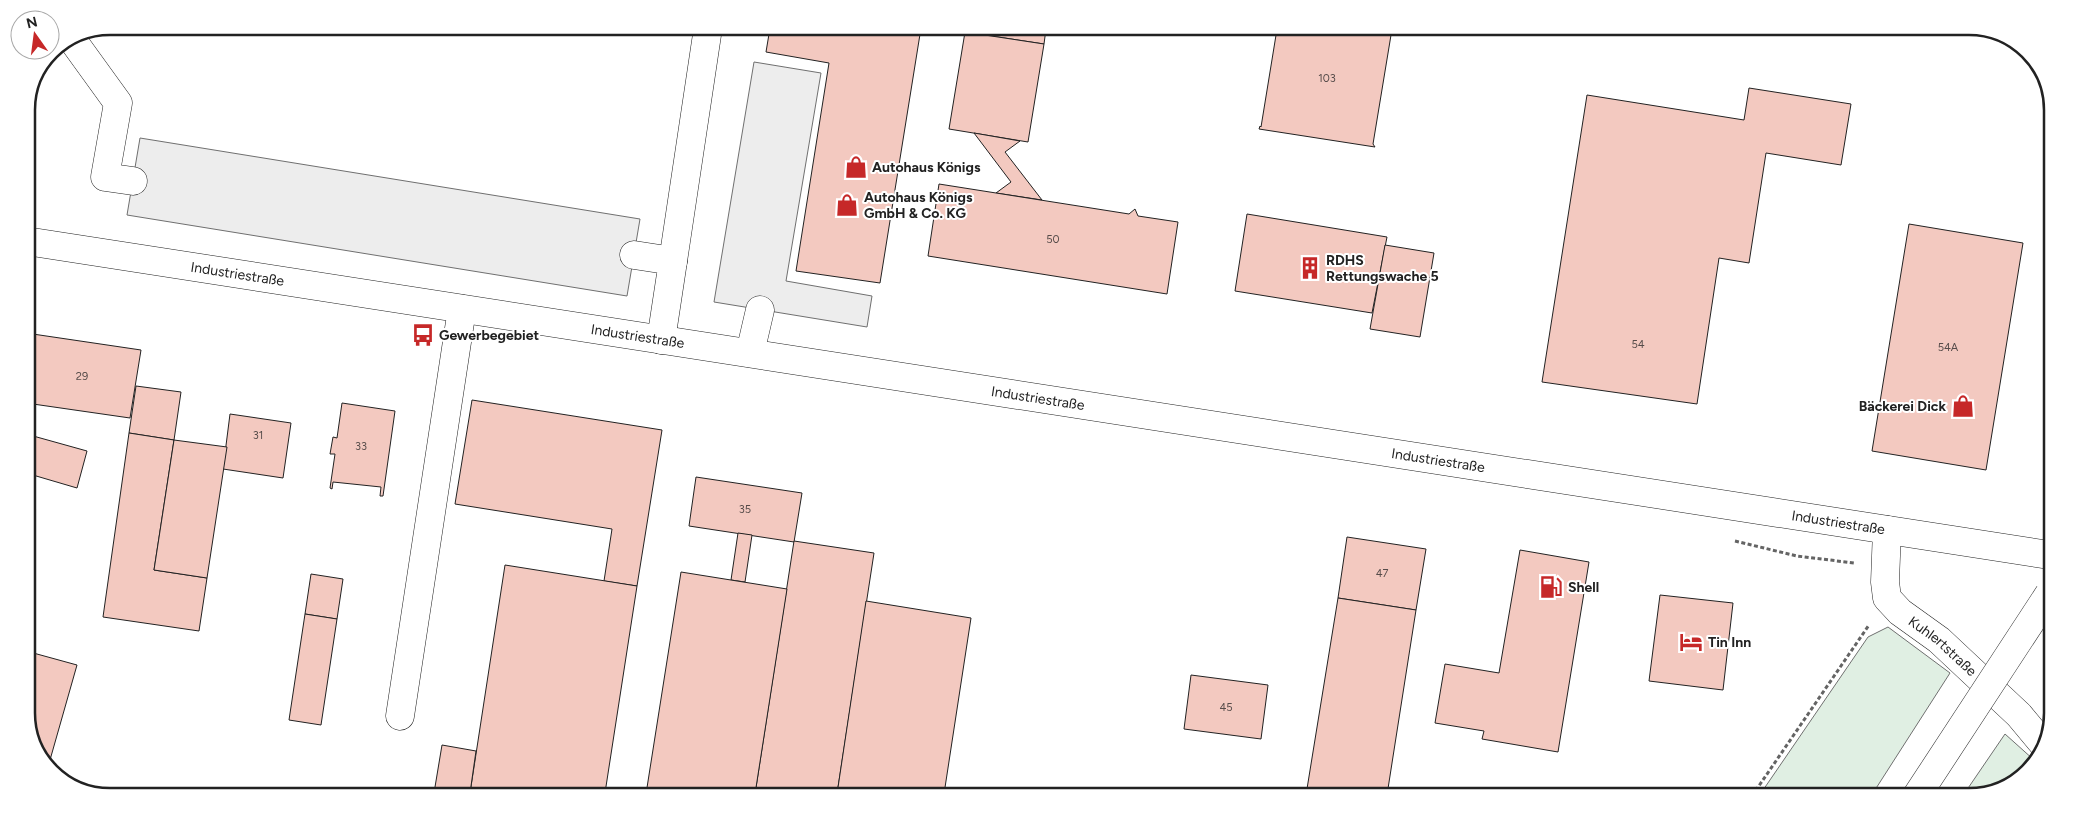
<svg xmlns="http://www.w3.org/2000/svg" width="2079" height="823" viewBox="0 0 2079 823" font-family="Figtree,sans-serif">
<rect width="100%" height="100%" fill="#fff"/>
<g fill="#e0efe3" stroke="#6f6f6f">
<path d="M1888 627 1950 673 1873 793 1874 797 1759 796 1868 637Z"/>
<path d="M2005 734 2034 760 2020 780 1969 797H1962Z"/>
</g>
<g fill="#ededed" stroke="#6f6f6f">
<path d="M754 62 821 73 786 281 872 296 867 327 714 302Z"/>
<path d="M140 138 640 219 627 296 127 215Z"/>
</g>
<g fill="#f3c9c0" stroke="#222">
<path d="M770 28H921L880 283 796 271 829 63 766 52Z"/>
<path d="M965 28 1046 29 1044 44 965 32Z"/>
<path d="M1277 29H1392L1373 144 1375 147 1259 129 1260 126 1261 127Z"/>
<path d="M965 32 1044 44 1028 142 949 129Z"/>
<path d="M1749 88 1851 104 1841 165 1766 153 1749 263 1719 258 1697 404 1542 382 1587 95 1744 120Z"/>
<path d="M974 133 1020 141 1005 152 1042 200 996 193 1011 182Z"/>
<path d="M939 184 1129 214 1135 209 1138 216 1178 222 1167 294 928 256Z"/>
<path d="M1247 214 1387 237 1372 313 1235 291Z"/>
<path d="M1909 224 2023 243 1986 470 1872 451Z"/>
<path d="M1385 245 1434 253 1420 337 1370 329Z"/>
<path d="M26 333 141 350 130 418 26 403Z"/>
<path d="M136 386 181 392 174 440 129 433Z"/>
<path d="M472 400 662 430 637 586 604 581 612 529 455 504Z"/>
<path d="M342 403 395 411 383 496H380L381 487 333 482 332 489 330 488 335 454H330L333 437 337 438Z"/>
<path d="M230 414 291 423 283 478 223 469Z"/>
<path d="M129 433 174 440 154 570 207 578 199 631 103 617Z"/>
<path d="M26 434 87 451 77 488 26 473Z"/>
<path d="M174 440 227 447 207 578 154 570Z"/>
<path d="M696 477 802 493 794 542 689 526Z"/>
<path d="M738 533 752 535 745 582 731 580Z"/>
<path d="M1347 537 1426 549 1416 610 1338 598Z"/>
<path d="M794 541 874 553 837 794H755Z"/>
<path d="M1520 550 1589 562 1558 752 1482 739 1484 731 1435 723 1445 664 1499 673Z"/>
<path d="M505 565 637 586 605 793H470Z"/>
<path d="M681 572 787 589 755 794H646Z"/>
<path d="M311 574 343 579 337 619 305 614Z"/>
<path d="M1660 595 1733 603 1723 690 1649 681Z"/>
<path d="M1338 598 1416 610 1387 795H1306Z"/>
<path d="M866 601 971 618 944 794H837Z"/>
<path d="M305 614 337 619 321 725 289 720Z"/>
<path d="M26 651 77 665 48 767 43 764 26 718Z"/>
<path d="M1191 675 1268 685 1261 739 1184 729Z"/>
<path d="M442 745 476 751 470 793H434Z"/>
</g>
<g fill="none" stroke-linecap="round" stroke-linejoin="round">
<defs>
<g id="minor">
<path d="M71 38 118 103 105 177 133 181"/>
<path id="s1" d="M26 241 2049 555"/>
<path d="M634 255 673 261 661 340"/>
<path d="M673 261 708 28"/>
<path d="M750 353 760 310"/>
<path id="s2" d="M1887 530 1885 582 1887 598 1900 612 1939 640 2019 715 2044 745"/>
<path d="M400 716 462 309"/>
</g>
</defs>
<use href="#minor" stroke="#222" stroke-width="29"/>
<g stroke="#646464" stroke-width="3" stroke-dasharray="4 2.5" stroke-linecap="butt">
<path d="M1735 541 1797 556 1854 563"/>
<path d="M1752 796 1869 625"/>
</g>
<use href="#minor" stroke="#fff" stroke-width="28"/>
<defs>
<path id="major-bridge" d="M1916 797 2049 594"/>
</defs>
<use href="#major-bridge" stroke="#222" stroke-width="29" stroke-linecap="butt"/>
<use href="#major-bridge" stroke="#fff" stroke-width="28"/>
</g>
<defs>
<symbol id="shop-bare" viewBox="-9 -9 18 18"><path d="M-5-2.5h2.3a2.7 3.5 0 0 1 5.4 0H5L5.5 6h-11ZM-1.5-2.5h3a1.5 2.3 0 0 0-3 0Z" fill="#c62828" stroke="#fff" stroke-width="2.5" paint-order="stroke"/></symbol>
<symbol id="building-bare" viewBox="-9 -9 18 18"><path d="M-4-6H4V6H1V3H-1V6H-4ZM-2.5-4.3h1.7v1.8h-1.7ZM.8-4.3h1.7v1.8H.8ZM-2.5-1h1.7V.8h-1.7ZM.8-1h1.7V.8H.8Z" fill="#c62828" stroke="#fff" stroke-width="2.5" paint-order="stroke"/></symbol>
<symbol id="bus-bare" viewBox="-9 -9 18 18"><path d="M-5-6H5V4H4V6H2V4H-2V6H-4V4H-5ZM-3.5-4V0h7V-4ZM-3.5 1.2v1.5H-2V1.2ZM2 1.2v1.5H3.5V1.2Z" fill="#c62828" stroke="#fff" stroke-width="2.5" paint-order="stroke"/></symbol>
<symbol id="fuel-bare" viewBox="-9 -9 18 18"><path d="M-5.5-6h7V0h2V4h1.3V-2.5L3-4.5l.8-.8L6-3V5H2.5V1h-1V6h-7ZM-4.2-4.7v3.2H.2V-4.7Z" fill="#c62828" stroke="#fff" stroke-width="2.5" paint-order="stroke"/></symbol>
<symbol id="hotel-bare" viewBox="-9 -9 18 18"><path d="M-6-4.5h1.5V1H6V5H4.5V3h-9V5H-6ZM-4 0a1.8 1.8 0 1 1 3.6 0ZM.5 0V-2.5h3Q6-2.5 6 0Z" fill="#c62828" stroke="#fff" stroke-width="2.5" paint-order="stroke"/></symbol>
</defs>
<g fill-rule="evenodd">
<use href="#shop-bare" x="840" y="151" width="32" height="32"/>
<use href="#shop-bare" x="831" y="189" width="32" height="32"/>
<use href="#building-bare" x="1294" y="252" width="32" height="32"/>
<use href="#bus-bare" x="407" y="319" width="32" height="32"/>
<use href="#shop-bare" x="1947" y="390" width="32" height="32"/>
<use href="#fuel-bare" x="1535" y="571" width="32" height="32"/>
<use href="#hotel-bare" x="1675" y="626" width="32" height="32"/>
</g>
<g text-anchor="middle" stroke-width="4" stroke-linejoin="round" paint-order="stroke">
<g font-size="11" fill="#564c4a">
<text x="1327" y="82">103</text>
<text x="1053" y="243">50</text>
<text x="1638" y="348">54</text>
<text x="1948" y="351">54A</text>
<text x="82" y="380">29</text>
<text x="258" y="439">31</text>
<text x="361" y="450">33</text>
<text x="745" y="513">35</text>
<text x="1382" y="577">47</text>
<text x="1226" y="711">45</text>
</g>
<g font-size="14" font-weight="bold" fill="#222" stroke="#fff" text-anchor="start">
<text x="872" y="172">Autohaus Königs</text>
<text x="864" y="202">Autohaus Königs<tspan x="864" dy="16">GmbH &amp; Co. KG</tspan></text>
<text x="1326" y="265">RDHS<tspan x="1326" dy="16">Rettungswache 5</tspan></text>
<text x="439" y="340">Gewerbegebiet</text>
<text x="1946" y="411" text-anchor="end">Bäckerei Dick</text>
<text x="1568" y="592">Shell</text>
<text x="1708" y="647">Tin Inn</text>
</g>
<g font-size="14" fill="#222" stroke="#fff">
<text dy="5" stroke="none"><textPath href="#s1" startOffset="214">Industriestraße</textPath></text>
<text dy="5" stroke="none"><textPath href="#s1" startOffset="619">Industriestraße</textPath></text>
<text dy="5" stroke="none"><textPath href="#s1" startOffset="1024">Industriestraße</textPath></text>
<text dy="5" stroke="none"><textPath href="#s1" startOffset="1429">Industriestraße</textPath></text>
<text dy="5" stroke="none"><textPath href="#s1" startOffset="1834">Industriestraße</textPath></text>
<text dy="5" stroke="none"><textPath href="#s2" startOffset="142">Kuhlertstraße</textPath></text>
</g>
</g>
<path d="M0 0H2079V823H0ZM110 35H1969A75 75 0 0 1 2044 110V713A75 75 0 0 1 1969 788H110A75 75 0 0 1 35 713V110A75 75 0 0 1 110 35Z" fill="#fff" fill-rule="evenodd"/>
<path fill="none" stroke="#222" stroke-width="2.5" d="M110 35H1969A75 75 0 0 1 2044 110V713A75 75 0 0 1 1969 788H110A75 75 0 0 1 35 713V110A75 75 0 0 1 110 35Z"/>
<g transform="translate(35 35) rotate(346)"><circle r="24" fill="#ffffff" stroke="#a7a7a7"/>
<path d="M0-4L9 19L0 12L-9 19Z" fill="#c62828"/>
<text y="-8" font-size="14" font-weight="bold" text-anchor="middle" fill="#222222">N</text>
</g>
</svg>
